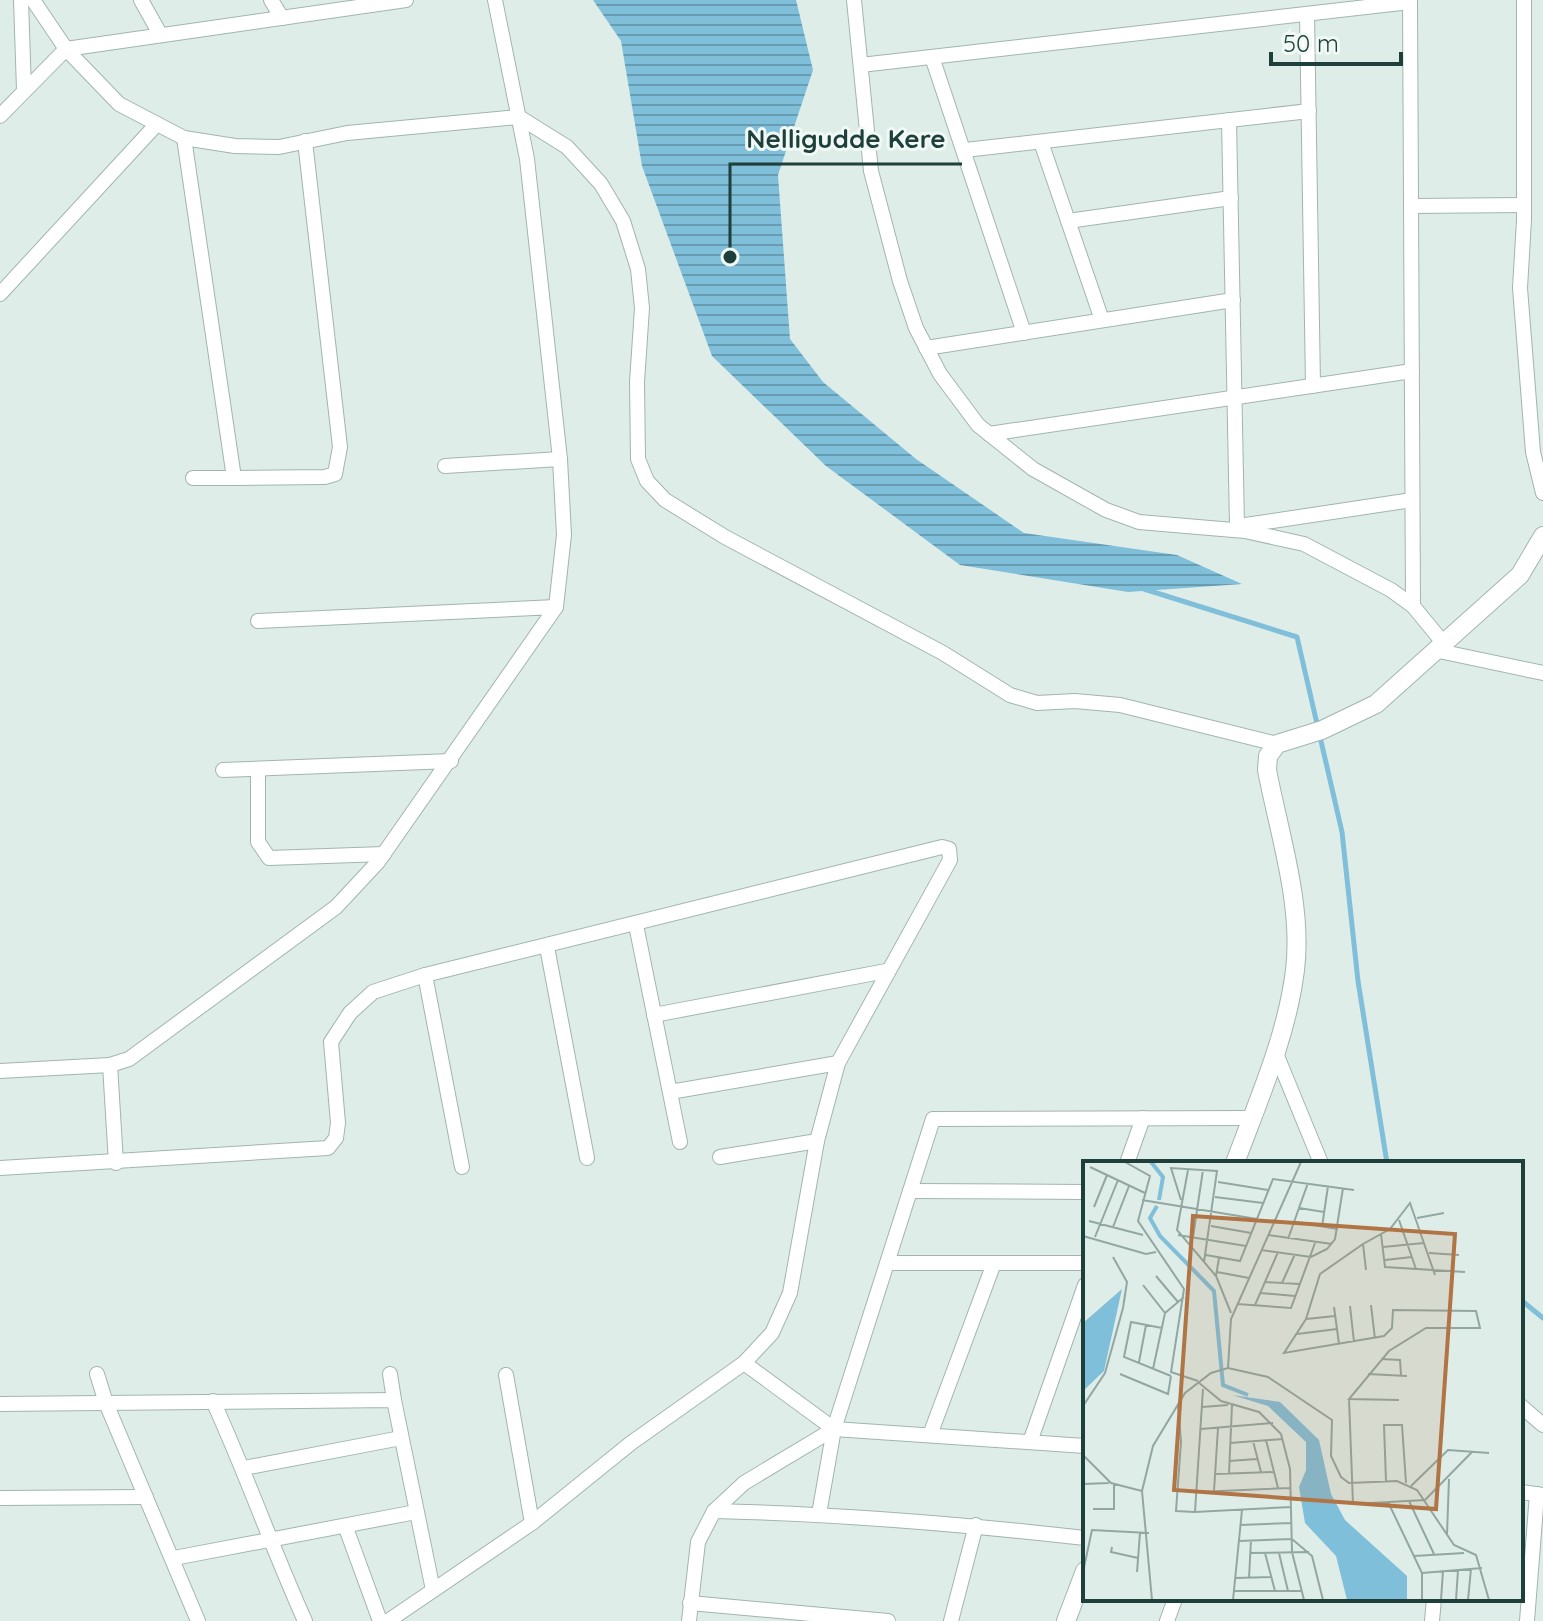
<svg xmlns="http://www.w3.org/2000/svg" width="1543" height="1621" viewBox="0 0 1543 1621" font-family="Quicksand,sans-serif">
<defs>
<pattern id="water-rules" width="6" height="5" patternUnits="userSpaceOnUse" patternTransform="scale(2)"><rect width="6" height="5" fill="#80bfd9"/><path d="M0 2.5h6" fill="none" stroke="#689db1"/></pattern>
</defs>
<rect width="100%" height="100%" fill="#dfede8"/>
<path fill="url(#water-rules)" d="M593 0H796L813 70 778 175 790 339 823 382 916 459 1024 533 1177 555 1242 584 1128 592 960 565 826 466 712 356 642 166 621 41Z"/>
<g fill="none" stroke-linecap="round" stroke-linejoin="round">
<g stroke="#80bfd9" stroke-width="5">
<path d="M1144 589 1297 637 1342 832 1358 981 1387 1163"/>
<path d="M1521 1300 1543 1318"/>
</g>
<defs>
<g id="minor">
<path d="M21 0 24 90"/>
<path d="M33 0 66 49 119 104 184 138 235 146 279 147 347 133 519 117 567 147 601 184 623 221 638 269 642 308 637 382 638 459 647 481 665 500 725 537 943 653 1010 695 1037 703 1075 701 1120 705 1277 744"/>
<path d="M141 0 160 34"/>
<path d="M271 0 282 18"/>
<path d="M495 0 527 159 560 459 564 535 556 607"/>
<path d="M854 0 871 171 900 281 916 328 940 374 978 425 1033 469 1106 510 1139 522 1245 531 1304 544 1391 590 1413 606 1445 645"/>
<path d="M1410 0 1413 606"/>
<path d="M1524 0V220L1520 288 1533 452 1543 493"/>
<path d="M1307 14 1313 386"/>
<path d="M932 57 1024 333"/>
<path d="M861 65 1410 2"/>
<path d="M0 116 66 49 406 0"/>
<path d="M1229 120 1237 526"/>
<path d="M184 138 234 478 325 477 335 474 340 447 305 141"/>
<path d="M1041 142 1102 320"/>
<path d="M965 150 1309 111"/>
<path d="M1411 206 1524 205"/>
<path d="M1068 221 1231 198"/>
<path d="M0 294 156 125"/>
<path d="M926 348 1233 300"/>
<path d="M989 434 1412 371"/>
<path d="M445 466 560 459"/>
<path d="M193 478H234"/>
<path d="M1239 526 1412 500"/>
<path d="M1439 651 1543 673"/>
<path d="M258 769V842L269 858 384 854"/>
<path d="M223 770 451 761"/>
<path d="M636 925 680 1142"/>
<path d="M547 947 587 1158"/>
<path d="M425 975 462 1167"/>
<path d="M654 1015 886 971"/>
<path d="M1275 1051 1321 1163"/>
<path d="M110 1065 116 1163"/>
<path d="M0 1071 110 1065 129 1059 336 907 378 862 556 607 258 621"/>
<path d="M670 1092 838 1063"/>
<path d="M720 1157 817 1141"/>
<path d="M1127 1163 1143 1118"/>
<path d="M0 1168 328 1148 336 1138 338 1123 331 1042 350 1013 373 992 425 975 942 847 949 849 950 860 838 1063 817 1141 790 1293 772 1333 744 1363 631 1443 532 1523"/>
<path d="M910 1191 1085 1192"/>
<path d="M888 1263H1085"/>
<path d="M744 1363 834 1429"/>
<path d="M97 1374 106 1403 198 1621"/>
<path d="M390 1374 394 1400"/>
<path d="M213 1401C246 1473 272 1548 305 1621"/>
<path d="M0 1404 394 1400 433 1590"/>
<path d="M1521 1406 1543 1425"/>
<path d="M930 1435 994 1263"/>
<path d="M1030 1442 1085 1285"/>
<path d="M244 1468 401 1438"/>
<path d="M1521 1492 1543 1495"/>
<path d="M0 1498 146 1497"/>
<path d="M714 1511C838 1514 961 1524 1085 1538"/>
<path d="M819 1514 834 1429 933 1119 1252 1118"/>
<path d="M346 1528 380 1621"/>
<path d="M174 1558 416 1512"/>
<path d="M690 1603 888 1621"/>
<path d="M388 1621 532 1523 506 1375"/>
<path d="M689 1621 698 1542 714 1511 744 1483 834 1429 1085 1446"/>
<path d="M951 1621 976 1525"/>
<path d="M1167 1621 1175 1599"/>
<path d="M1432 1621 1434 1599"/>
<path d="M1527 1621 1537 1494"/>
</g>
<g id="tertiary">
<path d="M1235 1163C1258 1101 1287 1036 1295 970 1303 905 1279 833 1267 770L1268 756 1277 744 1322 730 1376 704 1520 575 1543 536"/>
<path d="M1066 1621 1085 1571"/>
</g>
</defs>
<use href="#minor" stroke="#a1b5b0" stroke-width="16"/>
<use href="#tertiary" stroke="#a1b5b0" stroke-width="20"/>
<use href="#minor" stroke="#fff" stroke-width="14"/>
<use href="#tertiary" stroke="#fff" stroke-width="18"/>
</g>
<g transform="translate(1083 1161)">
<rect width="440" height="440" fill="#dfede8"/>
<path d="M39 128 21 210 0 230V162ZM149 234 197 241 236 279 248 333 262 359 324 415V439H264L253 395 222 362 216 326 223 309V281L185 245Z" fill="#80bfd9"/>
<path fill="none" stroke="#80bfd9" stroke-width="4" d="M68 1 80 16 76 39M74 45 67 57 77 75 131 130 140 224 165 234"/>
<path fill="none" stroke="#92a7a2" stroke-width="2" d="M42 1 67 15 55 60 101 128 88 211 115 220M7 6 62 32M105 9 94 69 133 115M135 21 185 29M225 22 216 47 241 51M132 36 180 42M59 39 174 58M98 39 88 7 134 10 121 101M11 46 24 14M334 57 361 52M316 59 333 108M6 60 60 74M211 61 255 68M128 65 168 72M30 66 46 25M239 66 245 25M298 73 302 106 382 111M95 74 163 85M185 74 249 83M0 75 63 93 73 91M12 76 35 19M110 76 120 9M205 78 216 47M280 83 237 113 223 158 201 192 301 175 309 167 310 149 393 150 397 167H343L306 190 266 238 316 239M300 86 341 82M178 89 228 96 244 88 252 78 260 27M346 92 376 94M123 94 157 100 190 18 271 29M136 97 133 115 148 152M302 99 329 96M283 109 280 83 307 68 327 42 352 114M134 111 166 117M73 115 95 141M182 121 216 123M199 122 212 93M60 124 82 152M177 132 212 135M154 143 208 147 232 82M172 144 195 91M288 144 292 178M267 145 271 181M251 146 256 183M223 158 252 155M79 167 48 161 41 196 88 215M214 173 254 168M298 198 317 199 318 214M56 201 63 164M145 207 148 158 218 1M70 208 82 152 101 136M37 213 85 233 88 215M285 213 324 215M115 221 138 240 176 251 198 273 207 308 209 391 221 439M120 228 112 351 208 346M266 238 270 343 342 339 389 291M95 242 98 281 93 350 112 351M0 245 22 212 40 147 44 121 30 96M119 246 145 244M118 268 190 262M183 279 195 327M170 280 178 311M147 282 200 278M0 294 28 322 59 330 69 439M146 300 174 298M132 313 191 311M146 313 149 244M303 320 301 264H319L323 322M0 323 26 322M328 325 365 289 406 292M59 330 70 285 102 232 128 212 145 207 185 216 249 259 248 295 258 316 266 322 314 320 334 329 371 384 393 394 406 439M131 330 135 267M114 331 207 327M326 340 351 393M305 341 339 412V439M10 348H31V323M157 364 208 362M364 373 366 318M156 380 209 378 229 395 240 439M29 386 28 391 55 397M167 392 226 391M182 392 192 430M196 392 205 430M331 395 381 392M0 411 9 369 66 372M54 411 57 372M339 412 399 407M152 417 189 416M166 417 168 379M151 430H219M150 439 159 349M358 439 360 410M373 439 375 409M385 439 388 408"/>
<path fill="#b07445" fill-opacity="0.15" stroke="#b07445" stroke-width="4" d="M110 55 372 73 353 348 91 329Z"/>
<rect width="440" height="440" fill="none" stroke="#1e3f3a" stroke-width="4"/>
</g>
<path fill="none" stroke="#1e3f3a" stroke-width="3" d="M730 257L730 164H962"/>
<circle fill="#1e3f3a" stroke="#f0f9f6" stroke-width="3" cx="730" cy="257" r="8"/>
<g font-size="26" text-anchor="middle" font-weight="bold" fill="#1e3f3a" stroke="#f0f9f6" stroke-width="6" stroke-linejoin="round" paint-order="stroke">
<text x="846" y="148">Nelligudde Kere</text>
</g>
<path d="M1271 52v12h130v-12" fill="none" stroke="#1e3f3a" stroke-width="4"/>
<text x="1283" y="52" font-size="24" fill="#1e3f3a" stroke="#f0f9f6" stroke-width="6" paint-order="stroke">50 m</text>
</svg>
